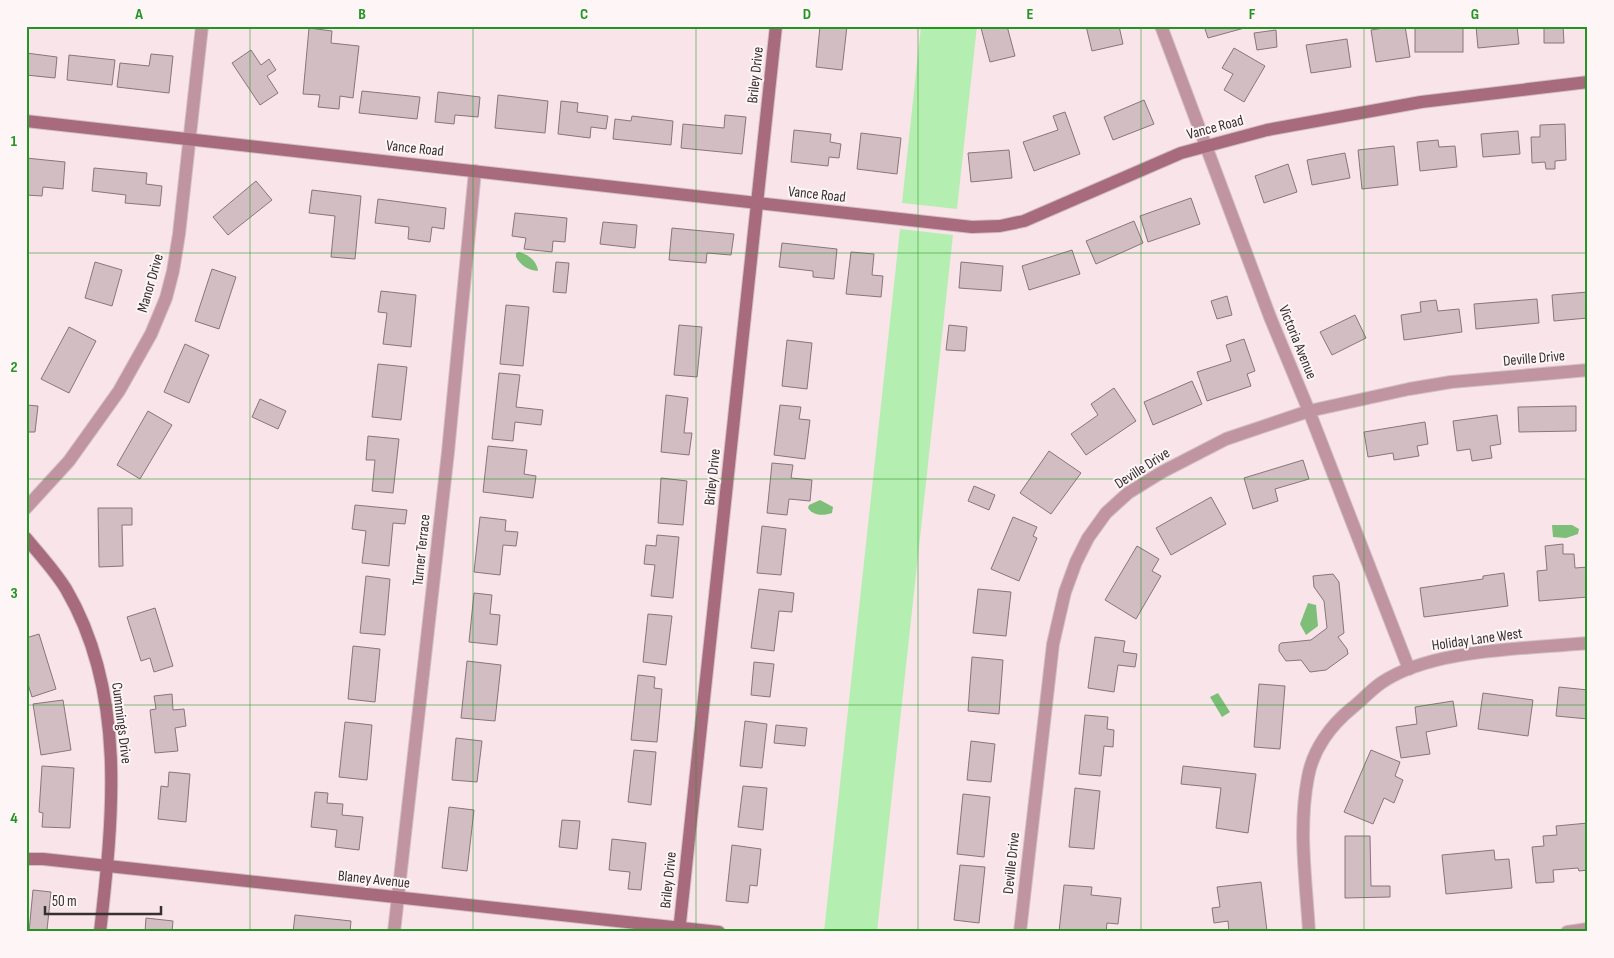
<svg xmlns="http://www.w3.org/2000/svg" width="1614" height="958" viewBox="0 0 1614 958" font-family="'Sofia Sans Condensed',sans-serif">
<rect width="100%" height="100%" fill="#f9e4ea"/>
<g fill="#b5eeb1">
<path d="M921 26H977L957 209 902 203Z"/>
<path d="M900 229 953 235 877 932H824Z"/>
</g>
<g fill="#7dbf79">
<path d="M519 252C529 255 537 261 538 271 528 270 521 266 516 257V253Z"/>
<path d="M820 500 833 507 832 513C824 516 813 516 808 508L809 505Z"/>
<path d="M1552 525H1572L1579 529 1578 534 1566 538 1553 537Z"/>
<path d="M1308 603 1316 605 1318 626 1306 635 1300 624Z"/>
<path d="M1218 693 1230 712 1222 717 1210 697Z"/>
</g>
<g fill="#d1bdc2" stroke="#88767b">
<path d="M820 26H847L842 70 816 67Z"/>
<path d="M988 26H1007L1015 56 990 62 981 28Z"/>
<path d="M1086 26H1119L1123 44 1092 51Z"/>
<path d="M1204 26H1248V27L1208 38Z"/>
<path d="M1396 26H1405L1410 57 1376 62 1371 30Z"/>
<rect x="1415" y="26" width="48" height="26"/>
<path d="M1476 26H1517L1519 44 1478 48Z"/>
<path d="M1544 26H1563L1564 43H1544Z"/>
<path d="M309 28 332 31 331 43 359 46 353 98 340 96 339 109 318 107 320 95 303 94Z"/>
<path d="M1276 30 1277 47 1257 50 1254 33Z"/>
<path d="M1347 39 1351 67 1311 73 1306 45Z"/>
<path d="M1234 48 1265 66 1244 102 1224 90 1233 74 1222 68Z"/>
<path d="M251 50 261 65 269 59 276 70 267 76 278 93 260 105 232 63Z"/>
<path d="M26 53 57 57 55 78 26 75Z"/>
<path d="M151 54 173 56 169 93 117 87 120 63 149 66Z"/>
<path d="M69 55 115 60 112 85 67 80Z"/>
<path d="M362 91 420 97 417 119 359 113Z"/>
<path d="M438 92 480 97 478 117 455 115 454 124 435 122Z"/>
<path d="M498 95 548 101 545 133 495 128Z"/>
<path d="M1144 100 1154 124 1113 140 1104 117Z"/>
<path d="M561 101 578 103 577 112 608 116 606 129 591 127 590 138 558 134Z"/>
<path d="M1065 112 1080 154 1034 171 1023 142 1058 130 1053 116Z"/>
<path d="M725 115 746 117 742 154 681 148 683 124 724 128Z"/>
<path d="M632 116 673 121 671 145 613 139 615 119 631 121Z"/>
<path d="M1565 124 1566 160 1555 161V169H1546L1545 162 1532 163 1531 137H1540V125Z"/>
<path d="M794 130 831 134 830 142 841 144 839 158 829 157 828 166 791 162Z"/>
<path d="M1518 131 1520 154 1483 157 1481 134Z"/>
<path d="M861 133 901 138 897 174 857 169Z"/>
<path d="M1438 140 1439 147 1455 146 1457 167 1420 171 1417 142Z"/>
<path d="M1394 146 1398 185 1362 189 1358 150Z"/>
<path d="M1009 150 1012 178 971 182 968 153Z"/>
<path d="M1345 153 1350 178 1312 185 1307 160Z"/>
<path d="M26 158 65 162 63 189 43 187 42 196 26 195Z"/>
<path d="M1288 164 1297 192 1264 203 1255 176Z"/>
<path d="M94 168 147 173 146 184 162 186 160 206 125 203 126 195 92 191Z"/>
<path d="M256 181 272 200 228 235 213 217Z"/>
<path d="M312 190 361 196 355 259 331 257 335 216 309 213Z"/>
<path d="M1191 198 1200 224 1148 242 1140 216Z"/>
<path d="M378 199 446 208 444 229 432 227 430 242 408 239 409 227 375 223Z"/>
<path d="M515 213 567 218 565 242 553 241 552 252 524 249 526 238 512 236Z"/>
<path d="M1134 221 1143 243 1096 264 1086 241Z"/>
<path d="M603 222 637 225 635 248 600 244Z"/>
<path d="M672 228 734 234 731 255 707 253 706 263 669 260Z"/>
<path d="M782 243 837 249 834 279 813 277V271L779 267Z"/>
<path d="M1072 250 1080 274 1029 290 1022 266Z"/>
<path d="M851 252 874 254 872 275 883 276 881 297 846 294Z"/>
<path d="M95 262 122 270 112 306 85 298Z"/>
<path d="M556 262 569 263 566 293 553 292Z"/>
<path d="M961 262 1003 266 1001 291 959 288Z"/>
<path d="M212 269 236 277 219 329 195 321Z"/>
<path d="M381 291 416 295 411 347 383 344 387 313 378 312Z"/>
<path d="M1588 292V318L1554 321 1552 295Z"/>
<path d="M1227 296 1232 315 1217 319 1211 301Z"/>
<path d="M1537 299 1539 323 1476 329 1474 304Z"/>
<path d="M1436 300 1438 311 1459 309 1462 332 1404 340 1401 315 1421 312 1420 302Z"/>
<path d="M506 305 529 307 523 366 500 364Z"/>
<path d="M1355 315 1366 338 1332 355 1320 332Z"/>
<path d="M679 325 702 327 697 377 674 375Z"/>
<path d="M949 325 967 327 965 351 946 350Z"/>
<path d="M69 327 96 341 69 393 41 379Z"/>
<path d="M1244 339 1255 371 1247 374 1251 386 1207 401 1197 372 1231 361 1226 345Z"/>
<path d="M787 340 812 343 807 389 782 386Z"/>
<path d="M185 344 209 355 189 403 164 392Z"/>
<path d="M378 364 407 367 401 420 372 417Z"/>
<path d="M499 373 520 375 516 407 543 410 541 425 515 422 513 441 492 439Z"/>
<path d="M1192 381 1202 404 1153 425 1144 402Z"/>
<path d="M1114 388 1136 421 1086 455 1071 434 1098 415 1091 404Z"/>
<path d="M666 395 688 398 684 433H692L689 455 661 452Z"/>
<path d="M260 399 286 411 278 429 252 417Z"/>
<path d="M26 405 38 406 35 432H26Z"/>
<path d="M780 405 801 407 799 419 810 420 805 459 774 455Z"/>
<path d="M1576 406V431L1519 432 1518 407Z"/>
<path d="M148 411 172 425 140 479 117 465Z"/>
<path d="M1497 415 1501 444 1490 446 1492 458 1472 461 1470 449 1457 451 1453 421Z"/>
<path d="M1425 422 1428 444 1417 446 1419 456 1394 460 1393 453 1368 457 1364 432Z"/>
<path d="M368 436 399 439 393 493 372 491 375 460H366Z"/>
<path d="M488 446 527 450 524 474 536 476 533 498 483 492Z"/>
<path d="M1049 451 1081 473 1051 514 1020 493Z"/>
<path d="M1303 460 1309 479 1275 489 1278 501 1253 509 1244 478Z"/>
<path d="M772 463 793 465 791 478 812 480 810 501 789 499 787 515 767 513Z"/>
<path d="M661 478 687 481 683 525 658 523Z"/>
<path d="M974 486 995 495 989 510 968 501Z"/>
<path d="M1211 497 1226 524 1171 555 1156 528Z"/>
<path d="M355 505 407 510 405 524 393 523 389 566 362 563 366 531 352 529Z"/>
<path d="M98 508H132V525H122L123 566 99 567Z"/>
<path d="M480 517 506 520 505 531 518 532 516 546 503 545 500 575 474 572Z"/>
<path d="M1013 517 1037 527 1033 536 1037 538 1019 581 991 569Z"/>
<path d="M762 526 786 529 781 575 757 573Z"/>
<path d="M657 535 679 537 673 598 651 596 655 565 644 564 646 545 656 546Z"/>
<path d="M1563 544V554H1574L1575 568 1588 567V597L1539 601 1537 571 1547 570 1545 546Z"/>
<path d="M1137 546 1159 559 1152 571 1161 576 1136 619 1105 600Z"/>
<path d="M1504 573 1508 606 1424 617 1420 588 1483 579V576Z"/>
<path d="M1333 574 1339 582 1344 633 1338 637 1347 649 1348 654 1326 670 1310 672 1301 660 1286 661 1279 651V645L1281 643 1311 640 1327 628 1324 601 1314 587 1313 576Z"/>
<path d="M366 576 390 579 385 635 360 633Z"/>
<path d="M759 589 794 593 792 612 779 611 774 651 751 648Z"/>
<path d="M978 589 1011 592 1006 636 973 633Z"/>
<path d="M474 593 492 595 490 614 500 615 497 645 469 642Z"/>
<path d="M155 608 173 666 154 672 150 658 141 661 127 617Z"/>
<path d="M648 614 672 616 666 665 643 662Z"/>
<path d="M39 634 56 689 32 697 26 678V638Z"/>
<path d="M1095 637 1125 641 1123 652 1137 654 1135 667 1118 665 1114 692 1088 688Z"/>
<path d="M353 646 380 649 375 702 348 699Z"/>
<path d="M972 657 1003 660 999 714 968 711Z"/>
<path d="M467 661 501 665 495 721 461 718Z"/>
<path d="M754 662 774 664 770 697 751 695Z"/>
<path d="M638 675 655 677 654 688 662 689 657 742 631 740Z"/>
<path d="M1259 684 1285 686 1280 749 1254 747Z"/>
<path d="M1559 687 1588 690V719L1556 716Z"/>
<path d="M1483 693 1533 700 1528 736 1478 729Z"/>
<path d="M172 694 173 710 184 709 186 726 175 728 178 751 155 753 150 710 156 709 154 696Z"/>
<path d="M63 700 71 750 41 755 33 704Z"/>
<path d="M1453 701 1457 726 1426 732 1430 754 1401 758 1396 727 1417 724 1415 707Z"/>
<path d="M1085 715 1108 717 1107 729 1114 730 1113 747 1104 746 1101 776 1079 774Z"/>
<path d="M745 721 767 724 762 768 740 766Z"/>
<path d="M345 722 372 725 367 780 339 777Z"/>
<path d="M776 725 807 728 805 746 774 743Z"/>
<path d="M456 738 482 741 477 782 452 780Z"/>
<path d="M971 741 995 744 991 782 967 780Z"/>
<path d="M634 750 656 752 651 805 628 802Z"/>
<path d="M1371 750 1400 762 1395 776 1403 780 1394 803 1384 798 1373 824 1344 812Z"/>
<path d="M42 766 74 768 70 828 42 827 43 813 39 812Z"/>
<path d="M1183 766 1256 774 1248 833 1216 828 1221 788 1181 784Z"/>
<path d="M169 772 190 774 186 822 158 819 161 786 168 787Z"/>
<path d="M743 786 767 788 763 830 738 827Z"/>
<path d="M1075 788 1100 791 1094 849 1069 847Z"/>
<path d="M315 792 328 793 327 803 343 804 342 815 363 817 359 850 335 847 337 830 311 827Z"/>
<path d="M963 794 990 797 984 857 957 854Z"/>
<path d="M449 807 474 810 467 871 442 868Z"/>
<path d="M562 820 580 821 577 849 559 847Z"/>
<path d="M1588 823V870L1579 871 1578 868 1553 870 1554 882 1536 883 1532 847 1544 846 1543 836 1557 835 1556 826Z"/>
<path d="M1345 836H1370L1371 886H1390V897L1345 898Z"/>
<path d="M612 839 646 843 641 890 628 889 630 872 609 870Z"/>
<path d="M732 845 761 849 757 886 750 885 748 903 726 901Z"/>
<path d="M1494 850 1495 860 1509 859 1512 888 1446 894 1442 855Z"/>
<path d="M960 865 985 867 979 923 954 920Z"/>
<path d="M1261 882 1267 931 1229 932 1228 921 1214 923 1212 908 1220 907 1217 887Z"/>
<path d="M1064 885 1092 887 1091 895 1121 898 1118 924 1107 923 1106 932H1059Z"/>
<path d="M33 890 51 892 47 930 57 932H29Z"/>
<path d="M295 915 351 921 350 932H293Z"/>
<path d="M146 918 173 921 172 932H145Z"/>
</g>
<g fill="none" stroke-linecap="round" stroke-linejoin="round">
<defs>
<g id="street">
<path d="M1161 26 1270 317 1309 411 1409 669"/>
<path d="M26 508 69 461 119 391 151 334 166 298 173 271 179 234 202 26"/>
<path d="M394 932 448 452 475 171"/>
<path d="M1020 932 1053 644 1065 592 1076 562 1088 538 1106 513 1128 493 1162 472 1226 439 1309 411 1409 389 1451 382 1588 370"/>
<path d="M1309 932C1306 880 1298 828 1308 777 1313 749 1331 725 1352 708 1362 700 1371 690 1381 683 1432 648 1527 649 1588 643"/>
<path d="M1567 932 1588 929"/>
</g>
<g id="secondary">
<path d="M26 121 972 227 1000 226 1024 221 1181 153 1267 130 1421 102 1588 82"/>
<path d="M26 538C40 555 55 571 66 589 127 693 113 818 100 932"/>
<path d="M26 859H43L719 932"/>
<path d="M679 932 776 26"/>
</g>
</defs>
<use href="#street" stroke="#d2c0c5" stroke-width="14"/>
<use href="#secondary" stroke="#d2c0c5" stroke-width="14"/>
<use href="#street" stroke="#c095a1" stroke-width="12"/>
<use href="#secondary" stroke="#a86b7e" stroke-width="12"/>
</g>
<path fill="none" stroke="#229523" stroke-width="1" stroke-opacity="0.55" d="M250 26V932M473 26V932M696 26V932M918 26V932M1141 26V932M1364 26V932M26 253H1588M26 479H1588M26 705H1588"/>
<g text-anchor="middle" stroke-width="4" stroke-linejoin="round" paint-order="stroke">
<g font-size="15" fill="#373032" stroke="#fef5f7">
<text transform="translate(755 75) rotate(-84)" y="5">Briley Drive</text>
<text transform="translate(1215 127) rotate(-15)" y="5">Vance Road</text>
<text transform="translate(415 148) rotate(6)" y="5">Vance Road</text>
<text transform="translate(817 194) rotate(6)" y="5">Vance Road</text>
<text transform="translate(150 283) rotate(-74)" y="5">Manor Drive</text>
<text transform="translate(1298 342) rotate(68)" y="5">Victoria Avenue</text>
<text transform="translate(1534 358) rotate(-5)" y="5">Deville Drive</text>
<text transform="translate(1142 468) rotate(-33)" y="5">Deville Drive</text>
<text transform="translate(712 477) rotate(-84)" y="5">Briley Drive</text>
<text transform="translate(421 550) rotate(-84)" y="5">Turner Terrace</text>
<text transform="translate(1477 639) rotate(-8)" y="5">Holiday Lane West</text>
<text transform="translate(122 723) rotate(83)" y="5">Cummings Drive</text>
<text transform="translate(1011 863) rotate(-84)" y="5">Deville Drive</text>
<text transform="translate(374 879) rotate(6)" y="5">Blaney Avenue</text>
<text transform="translate(668 880) rotate(-84)" y="5">Briley Drive</text>
</g>
</g>
<rect width="1614" height="958" fill="none" stroke="#fef5f7" stroke-width="55"/>
<path d="M45 906v8h116v-8" fill="none" stroke="#373032" stroke-width="2.5"/>
<text x="52" y="906" font-size="15" fill="#373032" stroke="#fef5f7" stroke-width="4" paint-order="stroke">50 m</text>
<rect x="28" y="28" width="1558" height="902" fill="none" stroke="#229523" stroke-width="2"/>
<g font-size="16" text-anchor="middle" font-weight="bold" fill="#229523">
<text x="139" y="19">A</text>
<text x="362" y="19">B</text>
<text x="584" y="19">C</text>
<text x="807" y="19">D</text>
<text x="1030" y="19">E</text>
<text x="1252" y="19">F</text>
<text x="1475" y="19">G</text>
<text x="14" y="146">1</text>
<text x="14" y="372">2</text>
<text x="14" y="598">3</text>
<text x="14" y="823">4</text>
</g>
</svg>
